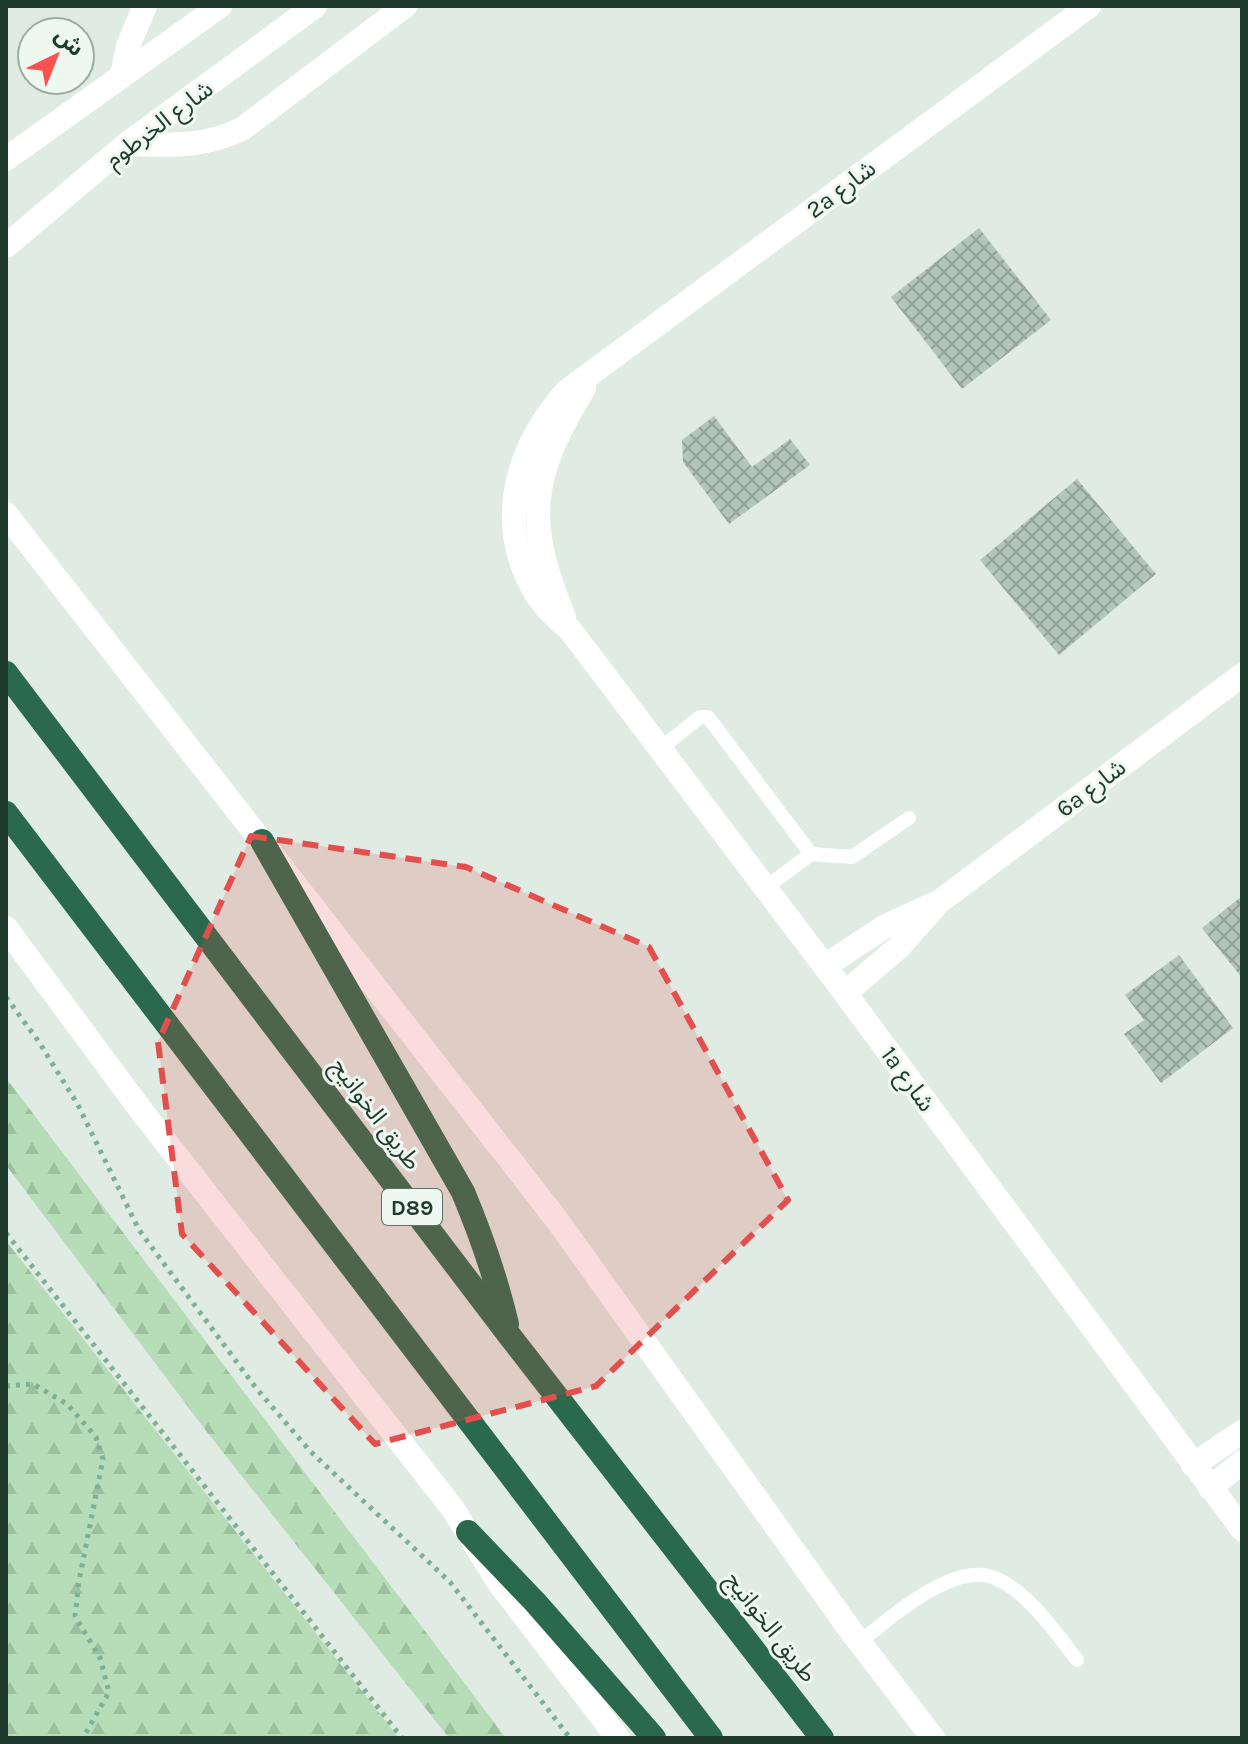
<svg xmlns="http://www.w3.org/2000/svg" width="1248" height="1744" viewBox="0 0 1248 1744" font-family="Karla,'Noto Sans Arabic',sans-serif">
<defs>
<pattern id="forest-firs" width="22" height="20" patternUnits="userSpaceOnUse" patternTransform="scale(2)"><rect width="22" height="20" fill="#b6ddb8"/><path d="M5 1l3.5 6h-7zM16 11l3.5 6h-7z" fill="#9cbf9e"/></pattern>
<pattern id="building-cross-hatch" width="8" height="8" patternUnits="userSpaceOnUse" patternTransform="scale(2)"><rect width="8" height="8" fill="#b4c6bb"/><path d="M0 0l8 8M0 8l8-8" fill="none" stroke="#92a298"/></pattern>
</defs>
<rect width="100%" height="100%" fill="#dfebe3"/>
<g fill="url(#forest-firs)">
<path d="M6 1078 506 1738H449L207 1432 6 1165Z"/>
<path d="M6 1241 399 1738H6Z"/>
</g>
<g fill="url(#building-cross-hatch)">
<path d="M979 228 1051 320 962 389 891 297Z"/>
<path d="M714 416 752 467 790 439 810 465 729 524 683 462 682 440Z"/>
<path d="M1077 479 1156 574 1059 655 980 560Z"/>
<path d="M1242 896V978L1202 928Z"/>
<path d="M1179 955 1233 1028 1161 1083 1124 1034 1144 1020 1125 995Z"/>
</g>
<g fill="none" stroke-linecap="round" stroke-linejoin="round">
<g stroke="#7db094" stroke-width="5" stroke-dasharray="4 6" stroke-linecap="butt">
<path d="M6 997 39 1042 78 1105 139 1230 256 1388 310 1451 450 1582 570 1738"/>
<path d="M6 1233 402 1738"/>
<path d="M6 1386 33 1384 67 1404 96 1437 103 1459 79 1581 75 1616 100 1658 109 1692 83 1738"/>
</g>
<g stroke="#fff" stroke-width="14">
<path d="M660 749 700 717H708L811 854 765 888"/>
<path d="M811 854 852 857 909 818"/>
<path d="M860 1642C889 1618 949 1566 989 1576 1022 1584 1057 1634 1077 1660"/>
</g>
<g stroke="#fff" stroke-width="24">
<path d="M1089 6 567 391C515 449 494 525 537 595 545 609 560 620 571 631L845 993 1242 1529"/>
<path d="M122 76 128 46 145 6"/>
<path d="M127 144C170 145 202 148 242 129L405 6"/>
<path d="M564 617C524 520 530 477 584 388"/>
<path d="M825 966 884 927 934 904"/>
<path d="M845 993 899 947 939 902 1242 675"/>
<path d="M1193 1465 1242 1432"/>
<path d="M1210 1488 1242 1462"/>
</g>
<g stroke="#fff" stroke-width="24">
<path d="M6 159 220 6"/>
<path d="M6 246 127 144 315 6"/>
<path d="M6 514 557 1220 851 1631 933 1738"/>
<path d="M6 928 140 1109 453 1509 499 1583 618 1738"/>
</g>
<g stroke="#2a694d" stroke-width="24">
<path d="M6 673 509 1335 822 1738"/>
<path d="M6 813 711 1738"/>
<path d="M262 841 463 1192C481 1235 496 1278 507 1324"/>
<path d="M468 1532 535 1602 654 1738"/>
</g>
</g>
<path fill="#e34f4c" fill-opacity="0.2" stroke="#e34f4c" stroke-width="6" stroke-dasharray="16 10" stroke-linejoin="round" d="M251 836 466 867 649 947 788 1200 596 1386 375 1444 182 1234 158 1042Z"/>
<g text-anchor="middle" stroke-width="6" stroke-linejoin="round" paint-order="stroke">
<rect fill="#eff7f1" stroke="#5d7368" stroke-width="2" x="382" y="1189" width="60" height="36" rx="6"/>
<g font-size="22" font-weight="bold" fill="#1f3b2d">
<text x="412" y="1215">D89</text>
</g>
<g font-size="24" fill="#1f3b2d" stroke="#eff7f1">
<text transform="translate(159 124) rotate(-37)" y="8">شارع الخرطوم</text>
<text transform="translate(841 189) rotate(-37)" y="8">2a شارع</text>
<text transform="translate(1091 788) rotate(-37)" y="8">6a شارع</text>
<text transform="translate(908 1079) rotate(54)" y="8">1a شارع</text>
<text transform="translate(376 1114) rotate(53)" y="8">طريق الخوانيج</text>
<text transform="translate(771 1627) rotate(52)" y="8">طريق الخوانيج</text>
</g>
</g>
<rect width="1248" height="1744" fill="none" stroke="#1f3b2d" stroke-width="16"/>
<g transform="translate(56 56) rotate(43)"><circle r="38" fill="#eff7f1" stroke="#9caca3" stroke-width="2"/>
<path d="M0-6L14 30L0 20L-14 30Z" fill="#f9514f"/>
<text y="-12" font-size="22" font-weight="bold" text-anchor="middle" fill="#1f3b2d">ش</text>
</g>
</svg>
